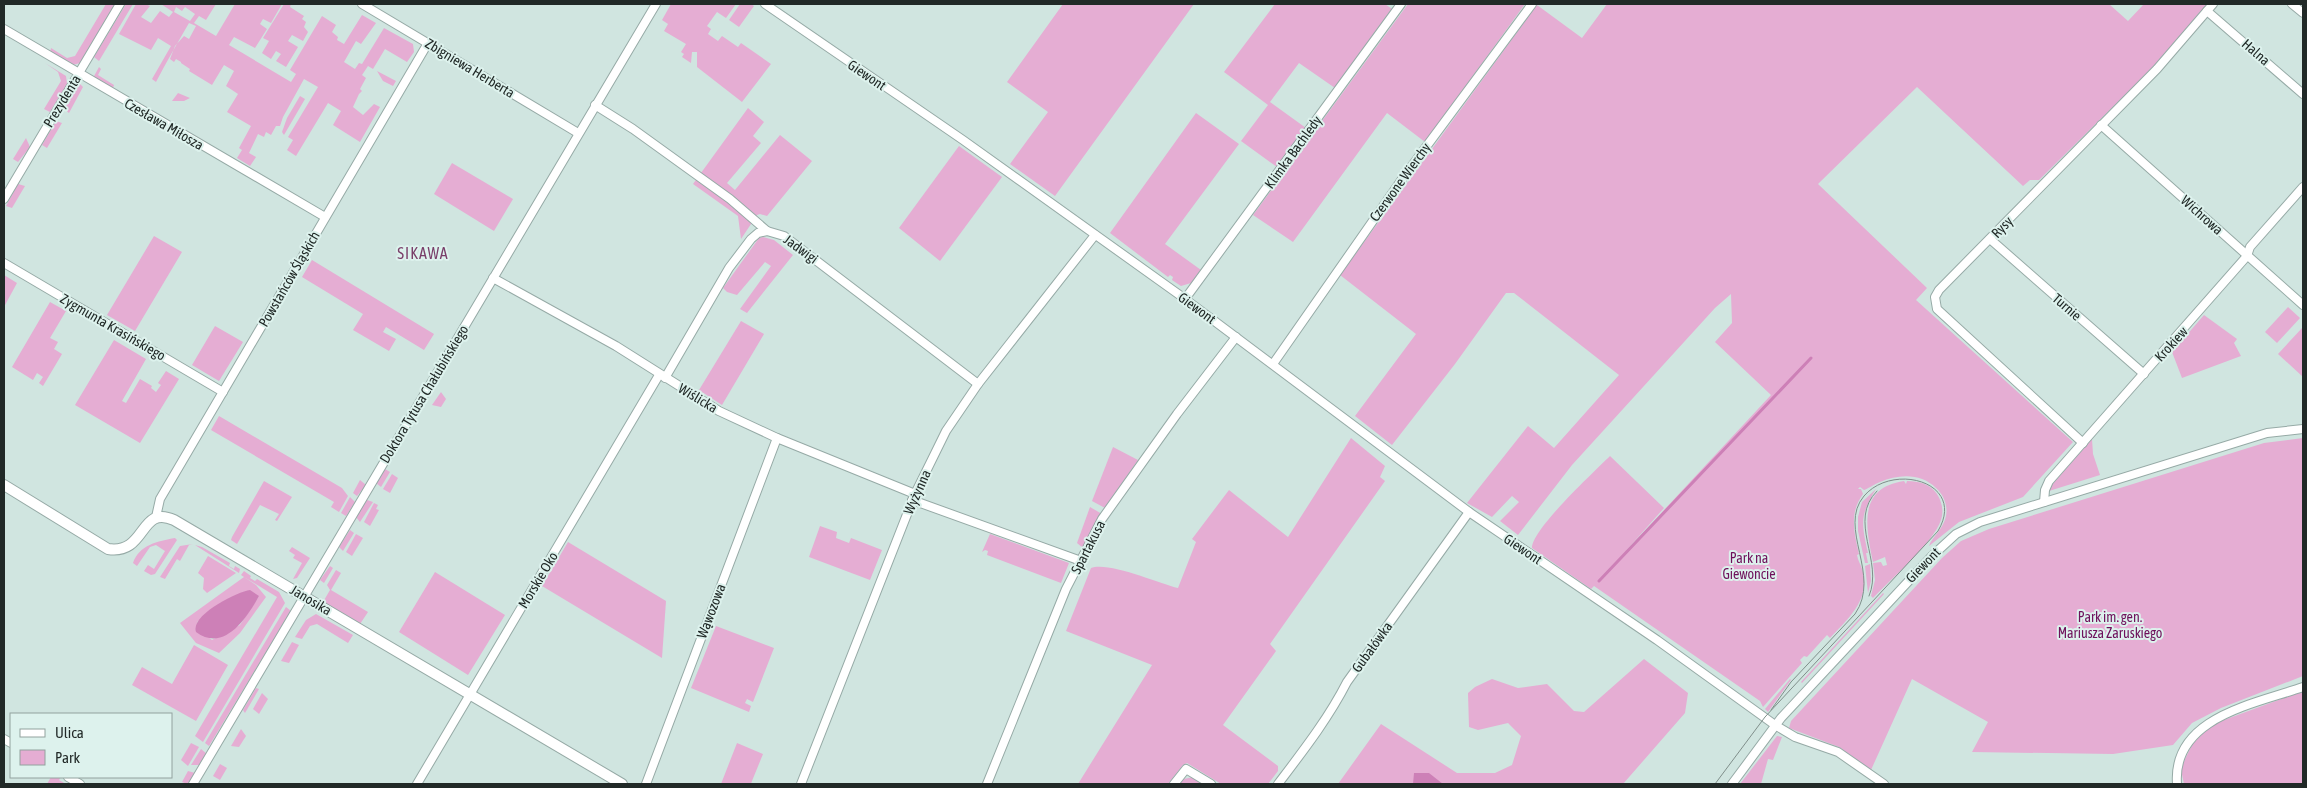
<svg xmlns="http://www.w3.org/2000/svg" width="2307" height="788" viewBox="0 0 2307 788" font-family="'Asap Condensed',sans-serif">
<rect width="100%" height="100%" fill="#d0e5e0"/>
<g fill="#e5add3" fill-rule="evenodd">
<path d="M106 4H115L80 63 73 65 50 53 51 48 67 58 75 56Z"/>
<path d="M126 4H133L99 61 94 57Z"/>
<path d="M136 4H145L150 6 141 17 151 23 160 11 169 17 173 12 161 4H216L206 20 199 16 194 23 216 36 235 4H282L271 23 263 19 260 24 267 29 255 48 234 37 229 45 291 82 296 74 290 70 322 16 336 25 332 32 338 37 337 40 344 44 362 15 376 23 361 44 356 41 344 62 355 69 359 63 362 64 384 28 413 44 414 52 407 62 385 49 373 69 368 66 362 75 366 78 360 89 362 91 359 94 353 107 363 115 374 104 380 107 360 142 333 125 341 111 328 103 296 156 287 150 293 140 288 137 318 87 304 79 283 117 280 126H276L271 135 266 132 264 137 258 134 249 153 256 157 250 166 237 158 242 150 239 148 251 126 227 112 238 94 226 86 234 71 224 65 212 85 189 71 190 69 181 63V62L176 59 174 62 170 59 175 46 184 36 189 39 196 26 189 23C178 42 167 61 156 82L152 79 171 46 158 38 151 50 119 34ZM176 7 182 11 185 7 195 14 190 21 174 12Z"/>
<path d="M284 4H291L290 7 304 16 302 19 306 22 304 27 308 32 303 41 292 35 288 41 298 47 286 67 276 61 281 54 276 51 271 59 262 53 269 41 263 38Z"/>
<path d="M671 4H736L726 18 717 12 707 26 711 29 708 34 718 41 722 36 738 47 741 43 771 64 742 102 697 67V52H692L691 63 682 57 684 54 681 52 686 44 664 31 668 24 662 20Z"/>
<path d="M740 4H751L754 6 739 27 729 20Z"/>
<path d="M1063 4H1194L1055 196 1010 164 1048 112 1007 82Z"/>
<path d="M1275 4H1385L1392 9 1335 88 1299 63 1270 102 1306 128 1277 167 1241 141 1268 105 1224 72Z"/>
<path d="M1408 4H1525L1425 142 1387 113 1293 242 1253 215Z"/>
<path d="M1607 4H2109L2128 21 2144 4H2207L2156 64 2039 180H2030L2023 186 1917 87 1818 184 1927 288 1916 300 2073 442 2023 497 1959 522 1929 546C1932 537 1944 528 1946 516 1948 506 1944 495 1936 488 1921 473 1899 474 1880 482 1874 484 1868 489 1864 490L1860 487 1858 489H1861L1863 494C1849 513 1854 533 1859 554L1857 555C1858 561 1861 565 1862 569 1872 598 1848 619 1830 638L1827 635 1807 657 1804 656 1800 660 1802 663 1763 707 1760 701 1594 586 1591 589 1532 548C1532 529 1594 472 1610 456L1664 508 1623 554 1771 395 1715 342 1732 323 1731 294 1715 308 1572 465 1518 535 1500 521 1519 502 1512 496 1492 517 1467 503 1528 426 1554 448 1619 375 1514 293H1506L1455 364 1392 445 1355 416 1416 334 1340 275 1537 5 1582 38Z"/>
<path d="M45 63 66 76 67 84 50 112 44 109 61 81 58 72Z"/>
<path d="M99 67 101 69 98 75 114 85 113 88 93 78Z"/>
<path d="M377 71 396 81 393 86 383 81Z"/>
<path d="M79 83 83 87 69 113 63 108Z"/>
<path d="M178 93 190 98 184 101H172Z"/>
<path d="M300 96 305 99 284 135 282 132 287 118Z"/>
<path d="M748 108 764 122 753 136 761 143 727 183 735 190 780 135 812 161 767 216 760 214 757 215 741 239 738 216 693 184Z"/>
<path d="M1196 113 1239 144 1165 244 1201 270 1191 283 1181 286 1172 280 1173 277 1170 275 1168 277 1110 233Z"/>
<path d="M56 121 62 123 47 148 42 145Z"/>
<path d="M26 138 30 147 18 162 13 159Z"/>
<path d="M959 146 1002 177 940 261 899 228Z"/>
<path d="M452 163 513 199 494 231 434 194Z"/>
<path d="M18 184 25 186 12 208 6 206Z"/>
<path d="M154 236 182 252 135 331 107 315Z"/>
<path d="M763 237 774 240 793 255 747 313 740 309 771 266 765 262 737 295 727 292 723 288 759 238Z"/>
<path d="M312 260 434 334 424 350 386 327 383 332 396 339 389 351 353 330 363 314 302 277Z"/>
<path d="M4 275 17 283 4 307Z"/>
<path d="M50 302 66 311 50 338 58 342 54 349 62 354 43 386 39 383 43 377 37 373 33 380 12 367Z"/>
<path d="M2288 307 2300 318 2277 343 2265 332Z"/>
<path d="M2204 315 2237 339 2234 343 2241 356 2182 378 2172 352Z"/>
<path d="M741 321 764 334 722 405 699 390Z"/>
<path d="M215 326 243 342 219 381 192 365Z"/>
<path d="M2303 327V377L2278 354Z"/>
<path d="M114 340 146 359 122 401 126 403 140 379 152 386 151 388 156 392 161 385 158 383 166 371 179 379 140 443 75 405Z"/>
<path d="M441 392 446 399 441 407 432 405Z"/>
<path d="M219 416 342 488 348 496 339 512 331 507 334 502 211 430Z"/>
<path d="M1351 438 1385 466 1380 477 1385 481 1270 644 1276 651 1223 725 1278 766V771L1268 784H1221L1187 763 1183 765 1168 784H1078L1152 665 1066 631 1091 568C1107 561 1159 583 1178 588L1196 542 1192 539 1229 490 1288 537Z"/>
<path d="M2303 438V676L2221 708 2192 723 2173 745 2113 754 1972 752 1988 722 1912 679 1871 770 1839 747 1789 728 1791 721 1942 558 1961 541 1989 529 2264 443Z"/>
<path d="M2092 439 2093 454 2100 475 2049 491 2050 487Z"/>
<path d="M1113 447 1138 460 1105 508 1092 501Z"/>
<path d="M385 469 390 472 381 487 376 483Z"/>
<path d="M392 474 398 478 390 493 383 489Z"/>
<path d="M360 480 366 485 357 496 353 493Z"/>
<path d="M264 481 292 497 277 521 275 520 279 514 260 505 237 544 231 540 232 537Z"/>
<path d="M1904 481 1906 484 1907 481C1919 481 1930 484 1937 494 1942 502 1944 511 1941 520 1934 542 1890 580 1873 598L1871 596 1875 580 1873 563 1881 562 1883 566 1887 565 1885 557 1873 562C1866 528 1857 488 1904 481Z"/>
<path d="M1876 489C1860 515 1861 522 1868 553H1866L1868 563H1865L1858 531V517L1862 502Z"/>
<path d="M350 497 355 502 346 516 341 513Z"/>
<path d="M367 500 373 502 360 522 356 517Z"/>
<path d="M374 503 378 505 376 509 379 510 370 526 364 522Z"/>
<path d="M1090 507 1102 514 1083 548 1077 543Z"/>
<path d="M820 526 837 532 836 538 849 543 851 538 882 550 870 580 809 557Z"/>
<path d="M350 530 354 533 343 551 339 547Z"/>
<path d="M356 534 363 538 352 556 346 552Z"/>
<path d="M990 534 1069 563 1061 583 987 555 988 551 985 550 982 552Z"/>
<path d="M175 538 177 540 155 574 151 575 144 571 148 565 154 569 165 551 156 545 150 547 137 566 133 563C139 545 158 541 175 538Z"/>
<path d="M568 542 666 601 662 658 542 586Z"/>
<path d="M193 544 189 545 180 561 177 559 165 579 160 577 180 546Z"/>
<path d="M195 545 202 547 230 563 229 566 234 569 235 566 240 569 239 573Z"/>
<path d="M292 547 310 558 297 578 293 579 302 563 293 558 295 555 289 551Z"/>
<path d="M208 556 236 573 207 593 203 589 204 578 198 573Z"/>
<path d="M1870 564 1871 581 1868 593 1865 566Z"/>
<path d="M330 566 333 568 324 583 320 580Z"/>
<path d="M336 570 341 573 331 590 368 612 360 624 323 602 330 590 327 585Z"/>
<path d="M244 571 251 576 250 578 255 581 257 579 279 592 285 603 203 742 195 736 277 597 244 577 256 585 266 597 240 633 219 653 196 643 180 623 244 577 241 575ZM259 596 240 625 212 640 206 635 197 622Z"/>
<path d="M435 572 505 615 468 675 399 632Z"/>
<path d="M1883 593 1884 594 1802 683 1801 682Z"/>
<path d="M286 607 291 611 209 746 205 743Z"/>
<path d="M316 614 353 635 348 643 317 624 310 626 302 639 295 637 306 620Z"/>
<path d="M716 626 774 648 753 702 747 699 745 703 751 706 749 712 691 688Z"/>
<path d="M292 642 299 645 289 663 281 661Z"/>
<path d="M194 645 228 665 196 721 132 685 142 667 172 684Z"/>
<path d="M1644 659 1688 693 1685 713 1623 784H1338L1381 724 1457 773H1495L1512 765 1521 736 1508 723 1478 730 1469 727 1468 693 1475 687 1492 679 1518 688 1547 684 1574 711 1584 712Z"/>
<path d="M1790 679 1791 680 1768 712 1765 709Z"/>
<path d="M256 688 259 689 245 713 243 710Z"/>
<path d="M2303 691V784H2184L2181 770 2185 759 2193 743 2213 724Z"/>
<path d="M262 693 268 699 259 714 253 709Z"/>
<path d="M241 729 246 736 239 747 231 746Z"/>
<path d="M1777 736 1782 737 1773 760 1768 759 1761 784H1740Z"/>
<path d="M191 743 199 747 188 766 181 760Z"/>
<path d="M737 743 763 754 752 781 751 784H721Z"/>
<path d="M201 749 207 754 200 765H191Z"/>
<path d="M220 764 227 768 220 780 213 776Z"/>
<path d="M188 771 195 773 187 784 182 782Z"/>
<path d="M51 777H61L59 780 66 784H47Z"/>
<path d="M1193 777 1204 784H1179L1184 779Z"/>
</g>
<g fill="#cd80b7">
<path d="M250 590 259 596C247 618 224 653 196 632 190 615 237 592 250 590Z"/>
<path d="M1414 773H1429L1443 784H1413Z"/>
</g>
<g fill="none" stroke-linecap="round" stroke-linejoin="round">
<path stroke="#cd80b7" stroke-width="3" d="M1599 581 1811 358"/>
<defs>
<g id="street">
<path d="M362 4 578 133"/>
<path d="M765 4 963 140 1181 296 1469 512 1657 640 1775 725 1795 737 1838 752 1884 784"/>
<path d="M2292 4 2303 13"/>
<path d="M2207 11 2303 94"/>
<path d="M4 29 325 217"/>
<path d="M595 105 633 129 730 199 767 231 784 236 978 384"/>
<path d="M2101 125 2303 305"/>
<path d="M4 199 120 4"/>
<path d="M1990 239 2144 374"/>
<path d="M4 263 223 392"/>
<path d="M493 278 616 346 719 411 777 438 915 494"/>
<path d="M1185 299 1401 4"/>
<path d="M1273 364 1400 182 1532 4"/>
<path d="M665 378 729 268 751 239 758 233 767 231"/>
<path d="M2083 443 1937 309 1935 297 1939 290 2157 69 2213 4"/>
<path d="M912 500 1081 561"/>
<path d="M2044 502 2045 490 2049 481 2247 256 2250 247 2303 187"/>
<path d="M156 517 160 499 428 43"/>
<path d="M4 739 11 743"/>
<path d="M68 777 80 784"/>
<path d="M193 784 656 4"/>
<path d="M417 784 659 375"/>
<path d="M646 784 777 438"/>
<path d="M801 784 915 494 946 431 978 384 1095 235"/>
<path d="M987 784 1066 589 1102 519 1177 414 1236 337"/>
<path d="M1174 784 1186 769 1211 784"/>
<path d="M1278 784C1303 751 1328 719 1347 682L1469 512"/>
<path d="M1732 784 1781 718 1932 556 1956 534 1980 522 2267 433 2303 429"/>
<path d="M2177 784C2172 717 2255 704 2303 687"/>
</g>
<path id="secondary" d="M4 485 108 549C147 555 139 504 174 520L622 784"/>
</defs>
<use href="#street" stroke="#96aaa6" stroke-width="10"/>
<use href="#secondary" stroke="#96aaa6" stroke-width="12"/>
<use href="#street" stroke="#fff" stroke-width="8"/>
<use href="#secondary" stroke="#fff" stroke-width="10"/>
<g stroke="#808f8b" stroke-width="1">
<path d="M1869 596C1884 561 1847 521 1877 491"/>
<path d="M1715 784 1765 717 1938 531C1967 482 1893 462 1864 496 1837 528 1882 575 1855 614L1791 682 1771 710"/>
</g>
</g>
<g text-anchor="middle" stroke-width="4" stroke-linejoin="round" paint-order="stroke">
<g font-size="14" fill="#212927" stroke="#ddf2ed">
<text transform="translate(2256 52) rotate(41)" y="5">Halna</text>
<text transform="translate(470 68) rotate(31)" y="5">Zbigniewa Herberta</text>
<text transform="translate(867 75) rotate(34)" y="5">Giewont</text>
<text transform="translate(62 101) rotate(-59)" y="5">Prezydenta</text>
<text transform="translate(164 124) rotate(30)" y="5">Czesława Miłosza</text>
<text transform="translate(1293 152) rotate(-54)" y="5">Klimka Bachledy</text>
<text transform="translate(1400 182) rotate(-54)" y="5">Czerwone Wierchy</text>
<text transform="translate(2202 215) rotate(42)" y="5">Wichrowa</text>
<text transform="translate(2002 227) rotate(-46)" y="5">Rysy</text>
<text transform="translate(801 249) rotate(36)" y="5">Jadwigi</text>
<text transform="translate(289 279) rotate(-60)" y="5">Powstańców Śląskich</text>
<text transform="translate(2067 307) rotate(41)" y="5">Turnie</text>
<text transform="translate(1197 308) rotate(36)" y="5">Giewont</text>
<text transform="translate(113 327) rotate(30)" y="5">Zygmunta Krasińskiego</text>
<text transform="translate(2171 344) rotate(-48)" y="5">Krokiew</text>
<text transform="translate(424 394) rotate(-59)" y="5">Doktora Tytusa Chałubińskiego</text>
<text transform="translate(698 398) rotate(31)" y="5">Wiślicka</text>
<text transform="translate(917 492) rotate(-66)" y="5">Wyżynna</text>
<text transform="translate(1088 547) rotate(-63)" y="5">Spartakusa</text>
<text transform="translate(1523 549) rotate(34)" y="5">Giewont</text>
<text transform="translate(1923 565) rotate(-46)" y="5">Giewont</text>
<text transform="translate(538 580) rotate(-59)" y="5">Morskie Oko</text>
<text transform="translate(311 600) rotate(31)" y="5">Janosika</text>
<text transform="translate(711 611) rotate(-69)" y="5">Wąwozowa</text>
<text transform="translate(1372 647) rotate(-54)" y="5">Gubałówka</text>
</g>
<g font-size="14" fill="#6e105b" stroke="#ddf2ed">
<text x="1749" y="563">Park na<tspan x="1749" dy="16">Giewoncie</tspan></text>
<text x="2110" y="622">Park im. gen.<tspan x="2110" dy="16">Mariusza Zaruskiego</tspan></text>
</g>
<g font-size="16" letter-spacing="1" fill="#793e69" stroke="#ddf2ed">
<text x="423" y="259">SIKAWA</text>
</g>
</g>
<rect width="2307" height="788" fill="none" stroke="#212927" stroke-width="10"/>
<rect x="10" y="713" width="162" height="65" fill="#ddf2ed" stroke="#92a29e"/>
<rect x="20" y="729" width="25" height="8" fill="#ffffff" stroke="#92a29e"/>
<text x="55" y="738" font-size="15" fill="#212927">Ulica</text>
<rect x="20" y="750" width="25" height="15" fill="#e5add3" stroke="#92a29e"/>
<text x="55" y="763" font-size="15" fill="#212927">Park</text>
</svg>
